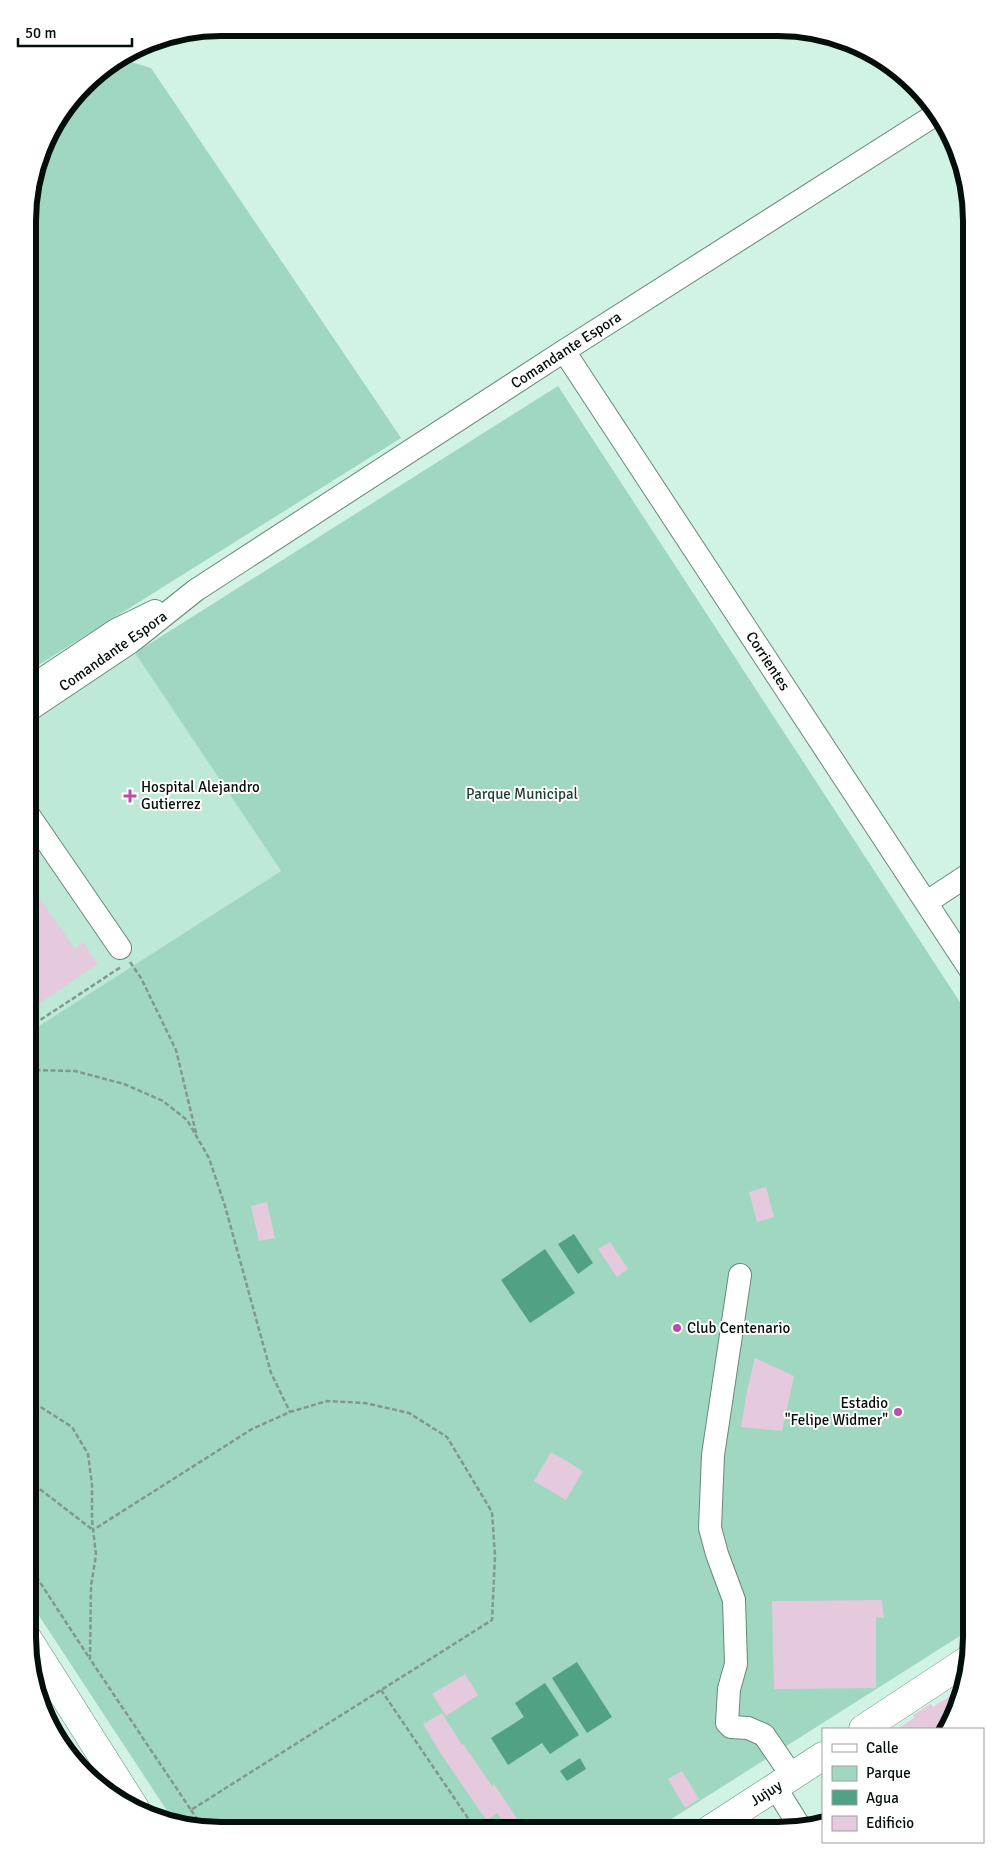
<svg xmlns="http://www.w3.org/2000/svg" width="999" height="1858" viewBox="0 0 999 1858" font-family="Signika,sans-serif">
<rect width="100%" height="100%" fill="#d1f3e4"/>
<path fill="#bee9d7" d="M135 653 281 871 28 1033 29 722Z"/>
<g fill="#a0d7c1">
<path d="M121 59 151 68 401 438 29 671V197L48 135 93 76Z"/>
<path d="M558 386 971 1019V1629L654 1830 196 1829 175 1823 28 1599V1033L281 871 135 653Z"/>
</g>
<g fill="#51a185">
<path d="M574 1234 593 1263 578 1274 558 1244Z"/>
<path d="M545 1249 575 1293 530 1323 501 1280Z"/>
<path d="M577 1662 612 1717 587 1733 552 1678Z"/>
<path d="M545 1683 579 1735 550 1754 542 1743 508 1765 491 1738 524 1717 515 1703Z"/>
<path d="M580 1758 586 1769 567 1781 560 1771Z"/>
</g>
<g fill="#e5cade">
<path d="M28 881 75 949 83 942 98 964 28 1011Z"/>
<path d="M766 1187 774 1217 757 1222 749 1192Z"/>
<path d="M267 1202 275 1238 259 1241 251 1206Z"/>
<path d="M610 1242 628 1269 617 1277 598 1249Z"/>
<path d="M755 1358 794 1376 782 1431 741 1427 747 1391Z"/>
<path d="M551 1452 583 1471 566 1500 534 1481Z"/>
<path d="M882 1600 884 1618 876 1617V1688L774 1689 772 1601Z"/>
<path d="M465 1674 478 1695 446 1716 432 1694Z"/>
<path d="M963 1688 961 1699 950 1719 935 1729H897L914 1718 913 1715 931 1704 933 1707Z"/>
<path d="M442 1713 462 1745 463 1744 492 1786 494 1784 520 1823 510 1830H508L497 1813 487 1821 441 1754 423 1724Z"/>
<path d="M682 1771 699 1799 685 1808 668 1779Z"/>
</g>
<g fill="none" stroke-linecap="round" stroke-linejoin="round">
<defs>
<g id="minor">
<path d="M564 351 971 971"/>
<path d="M29 688 116 630 155 611"/>
<path d="M29 710 132 641 196 590 564 351 938 113"/>
<path d="M28 814 120 948"/>
<path d="M927 902 971 873"/>
<path d="M740 1275 713 1455 710 1528 717 1554 734 1600 736 1664 729 1689 727 1723 731 1727 748 1728 764 1735 792 1776"/>
<path d="M775 1787 800 1827"/>
</g>
<g id="major">
<path d="M28 1639 135 1808"/>
<path d="M863 1729 969 1659"/>
<path d="M709 1830 823 1756"/>
</g>
</defs>
<use href="#minor" stroke="#68877b" stroke-width="24"/>
<use href="#major" stroke="#68877b" stroke-width="29"/>
<g stroke="#80998e" stroke-width="2.5" stroke-dasharray="5 2.5" stroke-linecap="butt">
<path d="M130 962 141 978 176 1050 196 1133"/>
<path d="M28 1028 121 967"/>
<path d="M28 1070 75 1071 124 1084 163 1101 187 1120 209 1158 225 1206 271 1373 290 1412"/>
<path d="M28 1399 72 1427 88 1454 92 1485V1520L96 1555 91 1586 90 1659 191 1810 492 1620 495 1556 492 1512 447 1437 409 1413 365 1403 327 1401 290 1412 252 1429 93 1530"/>
<path d="M28 1480 93 1530"/>
<path d="M28 1564 90 1659"/>
<path d="M381 1690 476 1830"/>
<path d="M191 1810 204 1829"/>
</g>
<use href="#minor" stroke="#fff" stroke-width="22"/>
<use href="#major" stroke="#fff" stroke-width="28"/>
</g>
<g fill="#be4da8" stroke="#fff" stroke-width="2">
<path d="M127.5 788.5h5v5h5v5h-5v5h-5v-5h-5v-5h5z"/>
<circle cx="677" cy="1328" r="5"/>
<circle cx="898" cy="1412" r="5"/>
</g>
<g text-anchor="middle" stroke-width="4" stroke-linejoin="round" paint-order="stroke">
<g font-size="15" fill="#040e0a" stroke="#fff">
<text transform="translate(566 350) rotate(-33)" y="5">Comandante Espora</text>
<text transform="translate(113 651) rotate(-35)" y="5">Comandante Espora</text>
<text transform="translate(768 661) rotate(57)" y="5">Corrientes</text>
<text transform="translate(766 1793) rotate(-33)" y="5">Jujuy</text>
</g>
<g font-size="15" fill="#040e0a" stroke="#fff" text-anchor="start">
<text x="141" y="792">Hospital Alejandro<tspan x="141" dy="17">Gutierrez</tspan></text>
<text x="687" y="1333">Club Centenario</text>
<text x="888" y="1408" text-anchor="end">Estadio<tspan x="888" dy="17">"Felipe Widmer"</tspan></text>
</g>
<g font-size="15" fill="#1a3e32" stroke="#fff">
<text x="522" y="799">Parque Municipal</text>
</g>
</g>
<path d="M0 0H999V1858H0ZM221 36H778A185 185 0 0 1 963 221V1637A185 185 0 0 1 778 1822H221A185 185 0 0 1 36 1637V221A185 185 0 0 1 221 36Z" fill="#fff" fill-rule="evenodd"/>
<path fill="none" stroke="#040e0a" stroke-width="6" d="M221 36H778A185 185 0 0 1 963 221V1637A185 185 0 0 1 778 1822H221A185 185 0 0 1 36 1637V221A185 185 0 0 1 221 36Z"/>
<rect x="822" y="1728" width="162" height="115" fill="#ffffff" stroke="#9b9f9d"/>
<rect x="832" y="1744" width="25" height="8" fill="#ffffff" stroke="#9b9f9d"/>
<text x="866" y="1753" font-size="15" fill="#040e0a">Calle</text>
<rect x="832" y="1766" width="25" height="15" fill="#a0d7c1" stroke="#9b9f9d"/>
<text x="866" y="1778" font-size="15" fill="#040e0a">Parque</text>
<rect x="832" y="1790" width="25" height="15" fill="#51a185" stroke="#9b9f9d"/>
<text x="866" y="1803" font-size="15" fill="#040e0a">Agua</text>
<rect x="832" y="1816" width="25" height="15" fill="#e5cade" stroke="#9b9f9d"/>
<text x="866" y="1828" font-size="15" fill="#040e0a">Edificio</text>
<path d="M18 38v8h114v-8" fill="none" stroke="#040e0a" stroke-width="2.5"/>
<text x="25" y="38" font-size="15" fill="#040e0a" stroke="#ffffff" stroke-width="4" paint-order="stroke">50 m</text>
</svg>
